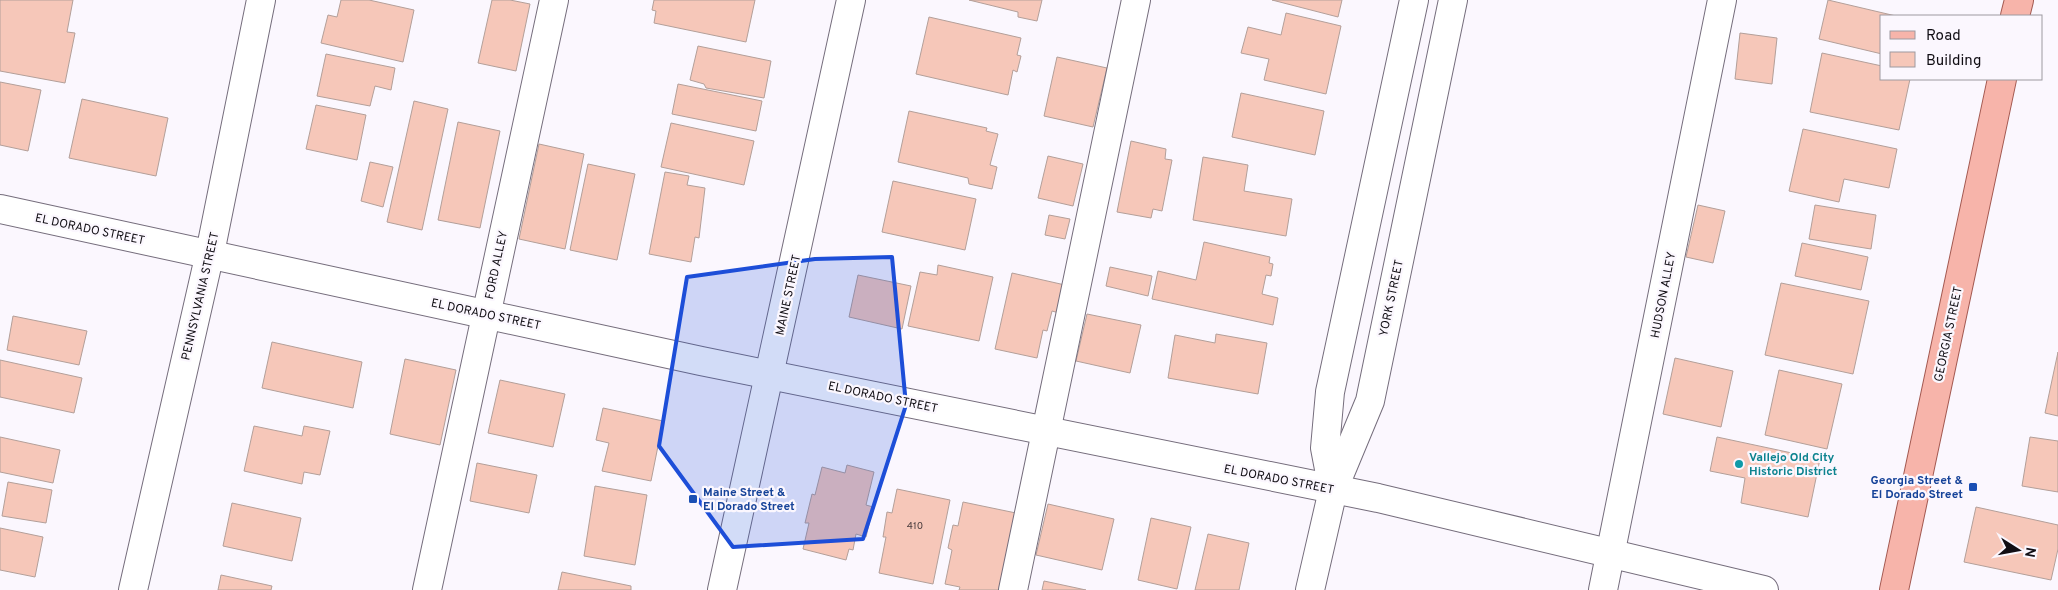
<svg xmlns="http://www.w3.org/2000/svg" width="2058" height="590" viewBox="0 0 2058 590" font-family="Overpass,sans-serif">
<rect width="100%" height="100%" fill="#fbf7fe"/>
<g fill="#f6c7b9" stroke="#b39f99">
<path d="M0 0H73L67 32 75 33 65 83 0 71Z"/>
<path d="M341 0H369L414 10 403 62 321 43 328 15 337 17Z"/>
<path d="M492 0H510L530 4 516 71 478 63Z"/>
<path d="M654 0H755L746 42 654 23 656 11 652 10Z"/>
<path d="M969 0H1042L1037 21 1018 17V12Z"/>
<path d="M1272 0H1342L1338 17Z"/>
<path d="M1828 0 1896 16H1882V54L1819 39Z"/>
<path d="M1286 13 1341 26 1326 94 1264 80 1269 59 1241 53 1248 27 1281 35Z"/>
<path d="M929 17 1021 38 1017 55 1021 56 1017 72 1013 70 1008 95 916 74Z"/>
<path d="M1740 33 1777 38 1772 84 1735 79Z"/>
<path d="M698 46 771 61 764 98 706 88 704 84 690 80Z"/>
<path d="M1822 53 1882 66V79H1910L1899 130 1810 112Z"/>
<path d="M326 54 395 68 391 90 375 86 370 106 317 96Z"/>
<path d="M1057 57 1107 68 1093 127 1044 116Z"/>
<path d="M0 82 41 90 28 151 0 145Z"/>
<path d="M678 84 762 101 756 131 672 114Z"/>
<path d="M1241 93 1324 111 1315 155 1232 137Z"/>
<path d="M82 99 168 118 156 176 69 158Z"/>
<path d="M414 101 448 109 422 230 387 222Z"/>
<path d="M316 105 366 115 357 160 306 149Z"/>
<path d="M909 111 987 128 986 131 998 134 990 165 997 167 992 189 969 184 968 178 898 162Z"/>
<path d="M458 122 500 131 480 228 438 220Z"/>
<path d="M671 123 754 141 744 185 661 167Z"/>
<path d="M1803 129 1897 149 1889 188 1844 179 1839 202 1789 191Z"/>
<path d="M1131 141 1166 149 1165 159 1172 160 1162 211 1153 209 1151 218 1117 212Z"/>
<path d="M539 144 584 154 565 249 519 239Z"/>
<path d="M1048 156 1083 164 1073 206 1038 198Z"/>
<path d="M1203 157 1248 165 1244 191 1292 199 1286 236 1193 220Z"/>
<path d="M370 162 393 167 383 207 361 201Z"/>
<path d="M588 164 635 174 617 260 570 250Z"/>
<path d="M665 172 689 176 687 185 705 188 699 238 695 237 691 262 649 254Z"/>
<path d="M893 181 976 199 965 250 882 232Z"/>
<path d="M1698 205 1725 211 1713 263 1686 257Z"/>
<path d="M1815 205 1876 215 1871 249 1809 239Z"/>
<path d="M1049 215 1070 219 1065 239 1045 235Z"/>
<path d="M1204 242 1270 257 1269 263 1273 264 1271 276 1266 275 1262 294 1278 298 1273 325 1152 299 1158 271 1196 280Z"/>
<path d="M1802 243 1868 257 1861 290 1795 276Z"/>
<path d="M938 265 993 277 979 341 908 326 920 272 937 275Z"/>
<path d="M1110 267 1152 276 1148 296 1106 286Z"/>
<path d="M1012 273 1065 285 1059 313 1052 311 1047 331 1043 330 1037 358 995 349Z"/>
<path d="M858 275 911 286 902 329 849 317Z"/>
<path d="M1781 283 1869 301 1853 374 1765 355Z"/>
<path d="M1087 314 1141 325 1130 373 1076 361Z"/>
<path d="M13 316 87 331 79 365 7 350Z"/>
<path d="M1216 334 1267 343 1258 394 1168 378 1175 335 1215 343Z"/>
<path d="M272 342 362 362 353 408 262 388Z"/>
<path d="M2058 352V416L2045 413Z"/>
<path d="M1675 358 1733 371 1721 427 1663 414Z"/>
<path d="M405 359 456 370 440 445 390 434Z"/>
<path d="M0 360 82 378 74 413 0 397Z"/>
<path d="M1779 370 1842 384 1827 449 1765 435Z"/>
<path d="M500 380 565 394 553 447 488 433Z"/>
<path d="M603 408 663 421 651 481 602 471 609 443 596 440Z"/>
<path d="M254 426 302 436 304 426 330 431 320 475 304 472 302 484 244 471Z"/>
<path d="M0 437 60 450 53 483 0 472Z"/>
<path d="M1717 437 1820 459 1808 517 1741 503 1745 478 1710 471Z"/>
<path d="M2030 437 2058 441V492L2022 486Z"/>
<path d="M477 463 537 475 529 513 470 501Z"/>
<path d="M847 465 874 472 866 505 873 507 866 537 856 534 853 550 849 549 846 560 803 549 809 523H805L812 494 815 495 822 467 845 473Z"/>
<path d="M8 482 52 490 46 523 2 516Z"/>
<path d="M595 486 647 495 635 565 584 556Z"/>
<path d="M897 489 950 500 933 584 879 573 886 537H883L887 512 892 513Z"/>
<path d="M963 502 1016 513 999 590H959L960 587 945 584 952 550 948 548 953 525 958 526Z"/>
<path d="M232 503 301 518 292 561 223 546Z"/>
<path d="M1048 504 1114 519 1102 570 1036 555Z"/>
<path d="M1976 507 2058 525V549L2051 580 1964 562Z"/>
<path d="M1151 518 1191 527 1177 589 1138 580Z"/>
<path d="M0 528 43 537 35 577 0 570Z"/>
<path d="M1208 534 1249 543 1239 590H1195Z"/>
<path d="M562 572 631 586V590H558Z"/>
<path d="M221 575 272 586 271 590H218Z"/>
<path d="M1044 581 1086 590H1042Z"/>
</g>
<g fill="none" stroke-linecap="round" stroke-linejoin="round">
<defs>
<g id="minor">
<path d="M0 209 701 361 1378 498 1764 590"/>
<path d="M1333 490 1325 448 1330 392 1414 0"/>
<path d="M133 590 210 253 261 0"/>
<path d="M427 590 554 0"/>
<path d="M722 590 851 0"/>
<path d="M1013 590 1136 0"/>
<path d="M1310 590 1333 490 1370 401 1453 0"/>
<path d="M1603 590 1722 0"/>
</g>
<g id="major">
<path d="M2015 16 2019 0"/>
<path d="M1894 590 2002 79"/>
</g>
</defs>
<use href="#minor" stroke="#756d7c" stroke-width="30"/>
<use href="#major" stroke="#a35951" stroke-width="30"/>
<use href="#minor" stroke="#fff" stroke-width="28"/>
<use href="#major" stroke="#f7b4aa" stroke-width="28"/>
</g>
<path fill="#1d4ed8" fill-opacity="0.2" stroke="#1d4ed8" stroke-width="4" stroke-linejoin="round" d="M892 257 906 405 863 539 733 547 659 446 687 277 815 259Z"/>
<circle fill="#0f9aa8" stroke="#fbf7fe" stroke-width="2" cx="1739" cy="464" r="5"/>
<g fill="#1a4fb4" stroke="#fbf7fe" stroke-width="2">
<rect x="1968" y="482" width="10" height="10" rx="2.5"/>
<rect x="688" y="494" width="10" height="10" rx="2.5"/>
</g>
<g text-anchor="middle" stroke-width="4.5" stroke-linejoin="round" paint-order="stroke">
<g font-size="10" fill="#4a3c3d">
<text x="915" y="529">410</text>
</g>
<g font-size="12" fill="#110e14" stroke="#fbf7fe">
<text transform="translate(90 229) rotate(12)" y="4">EL DORADO STREET</text>
<text transform="translate(496 265) rotate(-78)" y="4">FORD ALLEY</text>
<text transform="translate(788 295) rotate(-78)" y="4">MAINE STREET</text>
<text transform="translate(1663 295) rotate(-79)" y="4">HUDSON ALLEY</text>
<text transform="translate(200 296) rotate(-77)" y="4">PENNSYLVANIA STREET</text>
<text transform="translate(1391 298) rotate(-78)" y="4">YORK STREET</text>
<text transform="translate(486 314) rotate(12)" y="4">EL DORADO STREET</text>
<text transform="translate(1948 334) rotate(-78)" y="4">GEORGIA STREET</text>
<text transform="translate(883 397) rotate(12)" y="4">EL DORADO STREET</text>
<text transform="translate(1279 479) rotate(11)" y="4">EL DORADO STREET</text>
</g>
<g font-size="12" font-weight="bold" fill="#0d838f" stroke="#fbf7fe" text-anchor="start">
<text x="1749" y="461">Vallejo Old City<tspan x="1749" dy="14">Historic District</tspan></text>
</g>
<g font-size="12" font-weight="bold" fill="#164399" stroke="#fbf7fe" text-anchor="end">
<text x="1963" y="484">Georgia Street &amp;<tspan x="1963" dy="14">El Dorado Street</tspan></text>
<text x="703" y="496" text-anchor="start">Maine Street &amp;<tspan x="703" dy="14">El Dorado Street</tspan></text>
</g>
</g>
<rect x="1880" y="15" width="162" height="65" fill="#fbf7fe" stroke="#9d9aa0"/>
<rect x="1890" y="31" width="25" height="8" fill="#f7b4aa" stroke="#9d9aa0"/>
<text x="1926" y="40" font-size="15" fill="#110e14">Road</text>
<rect x="1890" y="52" width="25" height="15" fill="#f6c7b9" stroke="#9d9aa0"/>
<text x="1926" y="65" font-size="15" fill="#110e14">Building</text>
<g transform="translate(2018 550) rotate(101)" stroke="#fbf7fe" stroke-width="4" paint-order="stroke">
<path d="M0-4L9 19L0 12L-9 19Z" fill="#110e14"/>
<text y="-8" font-size="14" font-weight="bold" text-anchor="middle" fill="#110e14">N</text>
</g>
</svg>
